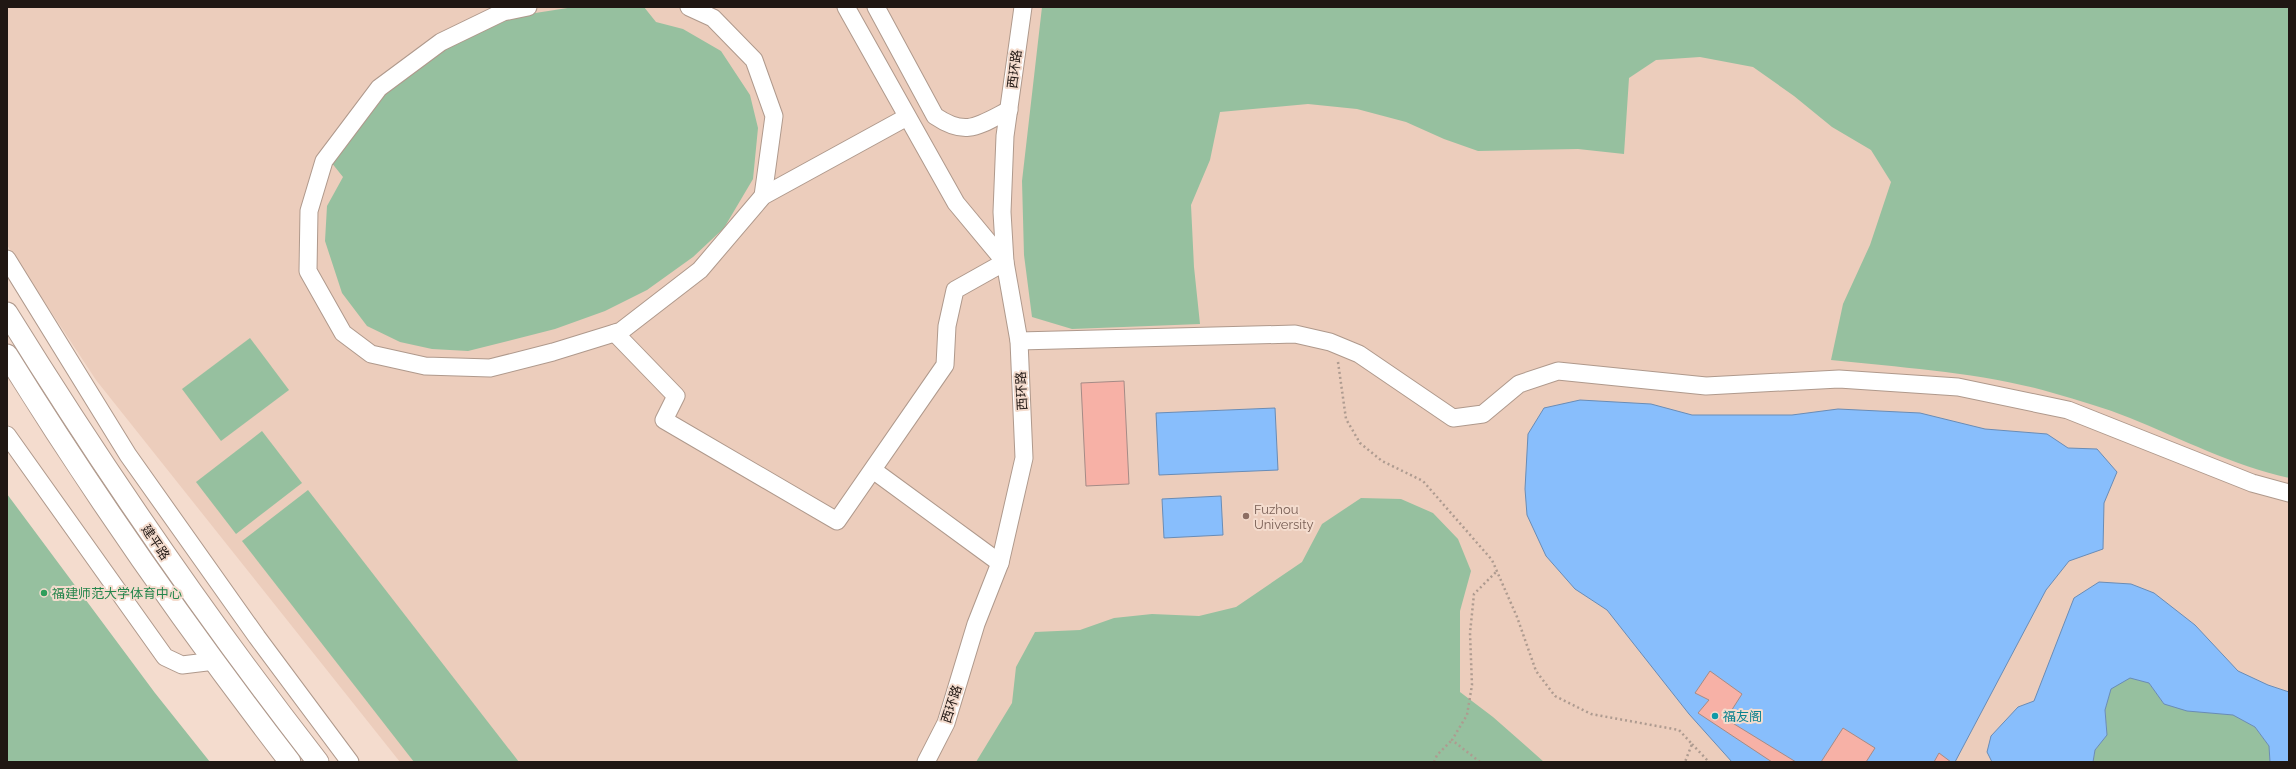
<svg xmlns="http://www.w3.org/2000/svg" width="2296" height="769" viewBox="0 0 2296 769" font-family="Raleway,'Noto Sans SC',sans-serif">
<rect width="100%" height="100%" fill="#f4dcce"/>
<path fill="#eccdbc" d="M7 7H2289V762H400L96 380 7 245Z"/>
<g fill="#96c09f">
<path d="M574 7H644L656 22 683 29 721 51 750 95 758 128 753 179 724 228 693 257 647 290 605 311 555 329 468 351 432 349 400 342 367 326 342 293 325 241 327 206 343 177 331 162 384 93 445 49 516 16Z"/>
<path d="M1042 7H2289V478C2234 466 2182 439 2130 418 2105 408 2078 400 2053 393 1981 372 1904 368 1831 360L1843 304 1870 245 1891 182 1871 150 1832 127 1794 96 1753 67 1700 57 1656 60 1629 78 1624 154 1578 149 1478 151 1444 139 1406 122 1357 109 1308 104 1220 112 1210 160 1191 205 1194 267 1200 324 1072 329 1032 317 1024 255 1022 181Z"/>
<path d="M250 338 289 390 221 441 182 389Z"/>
<path d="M262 431 302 483 236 534 196 482Z"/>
<path d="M308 490 519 762H414L242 541Z"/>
<path d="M7 494 155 693 210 762H7Z"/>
<path d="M1361 498 1401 499 1433 513 1458 539 1471 571 1460 611V692L1493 717 1544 762H976L1012 703 1016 667 1035 632 1080 630 1114 618 1152 614 1199 616 1236 607 1302 562 1322 524Z"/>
<path d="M2130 677 2149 683 2164 704 2234 715 2255 727 2269 746 2270 762H2093L2095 750 2107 734 2105 710 2111 688Z"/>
</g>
<g fill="#88befc" stroke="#698cb6">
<path d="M1580 400 1651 404 1692 415H1792L1838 409 1920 413 1985 429 2047 434 2068 448 2097 449 2117 472 2104 503 2103 549 2069 561 2046 590 1955 762H1732L1689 714 1607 610 1575 589 1546 556 1527 515 1525 489 1528 434 1544 408Z"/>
<path d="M1275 408 1278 470 1159 475 1156 413Z"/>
<path d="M1221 496 1223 535 1164 538 1162 499Z"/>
<path d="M2099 582 2131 584 2154 593 2195 625 2238 671 2268 685 2289 692V762H2270L2269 746 2255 727 2233 715 2187 711 2164 704 2149 683 2130 678 2111 689 2105 710 2107 735 2095 750 2093 762H1992L1987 752 1991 736 2018 707 2034 701 2074 598Z"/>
</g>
<g fill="#f7b1a6" stroke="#a58b86">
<path d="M1124 381 1129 484 1086 486 1081 383Z"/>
<path d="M1710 671 1742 694 1726 719 1796 762H1772L1698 713 1709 700 1695 693Z"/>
<path d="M1843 728 1875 748 1866 762H1821Z"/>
<path d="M1939 753 1951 762H1934Z"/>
</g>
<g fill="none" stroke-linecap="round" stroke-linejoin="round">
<defs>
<g id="minor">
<path d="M528 7 503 12 441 42 379 88 324 161 309 211 308 271 343 333 371 354 425 366 490 368 553 352 621 331 700 270 763 196 907 117"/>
<path d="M689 7 713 18 754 60 774 116 763 196"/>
<path d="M876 7 935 116C966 137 978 126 1009 110"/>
<path d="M7 259 128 455 257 637 350 762"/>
<path d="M615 333 676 396 664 420 837 521 945 365 947 326 955 290 1005 262 956 203 846 7"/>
<path d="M1019 341 1295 334 1330 342 1359 354 1453 418 1483 414 1519 384 1558 371 1706 386 1839 379 1958 387 2068 410 2252 483 2289 493"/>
<path d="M7 435 165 657 182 665 215 661"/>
<path d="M873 470 1000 563"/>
<path d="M926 762 946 723 976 624 1000 563 1024 458 1019 341 1005 262 1002 212 1005 136 1023 7"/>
</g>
<g id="major">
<path d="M7 313C103 468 206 618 318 762"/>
<path d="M7 355C94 495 189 631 290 762"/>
</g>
</defs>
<use href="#minor" stroke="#af998c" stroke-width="19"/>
<use href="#major" stroke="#af998c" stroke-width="23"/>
<g stroke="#ae9b90" stroke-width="2.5" stroke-dasharray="2 3" stroke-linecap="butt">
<path d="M1338 362 1346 419 1360 443 1382 461 1423 481 1492 560 1517 617 1536 671 1555 696 1591 714 1679 730 1692 744 1685 762"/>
<path d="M1692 744 1709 762"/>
<path d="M1434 762 1437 755 1452 740"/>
<path d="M1480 762 1452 740 1467 715 1472 685 1470 633 1474 594 1497 571"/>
</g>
<use href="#minor" stroke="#fff" stroke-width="17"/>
<use href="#major" stroke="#fff" stroke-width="21"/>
</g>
<circle fill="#8d6e63" stroke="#f4dcce" stroke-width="1.5" cx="1246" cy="516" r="4"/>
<circle fill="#2e9e5b" stroke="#f4dcce" stroke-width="1.5" cx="44" cy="593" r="4"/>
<circle fill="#0f9aa8" stroke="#f4dcce" stroke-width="1.5" cx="1715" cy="716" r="4"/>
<g text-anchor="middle" stroke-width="4" stroke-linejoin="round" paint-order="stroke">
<g font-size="13" fill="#201713" stroke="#f4dcce">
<text transform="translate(1014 69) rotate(-83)" y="5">西环路</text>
<text transform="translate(1021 391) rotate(-93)" y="5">西环路</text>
<text transform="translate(156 542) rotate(56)" y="5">建平路</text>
<text transform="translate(951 704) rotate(-72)" y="5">西环路</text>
</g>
<g font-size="13" fill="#785e54" stroke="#f4dcce" text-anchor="start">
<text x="1254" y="514">Fuzhou<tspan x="1254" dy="15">University</tspan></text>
</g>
<g font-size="13" fill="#27864d" stroke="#f4dcce" text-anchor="start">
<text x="52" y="598">福建师范大学体育中心</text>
</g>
<g font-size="13" fill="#0d838f" stroke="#f4dcce" text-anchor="start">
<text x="1723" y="721">福友阁</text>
</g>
</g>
<rect width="2296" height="769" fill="none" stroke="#201713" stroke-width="16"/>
</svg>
